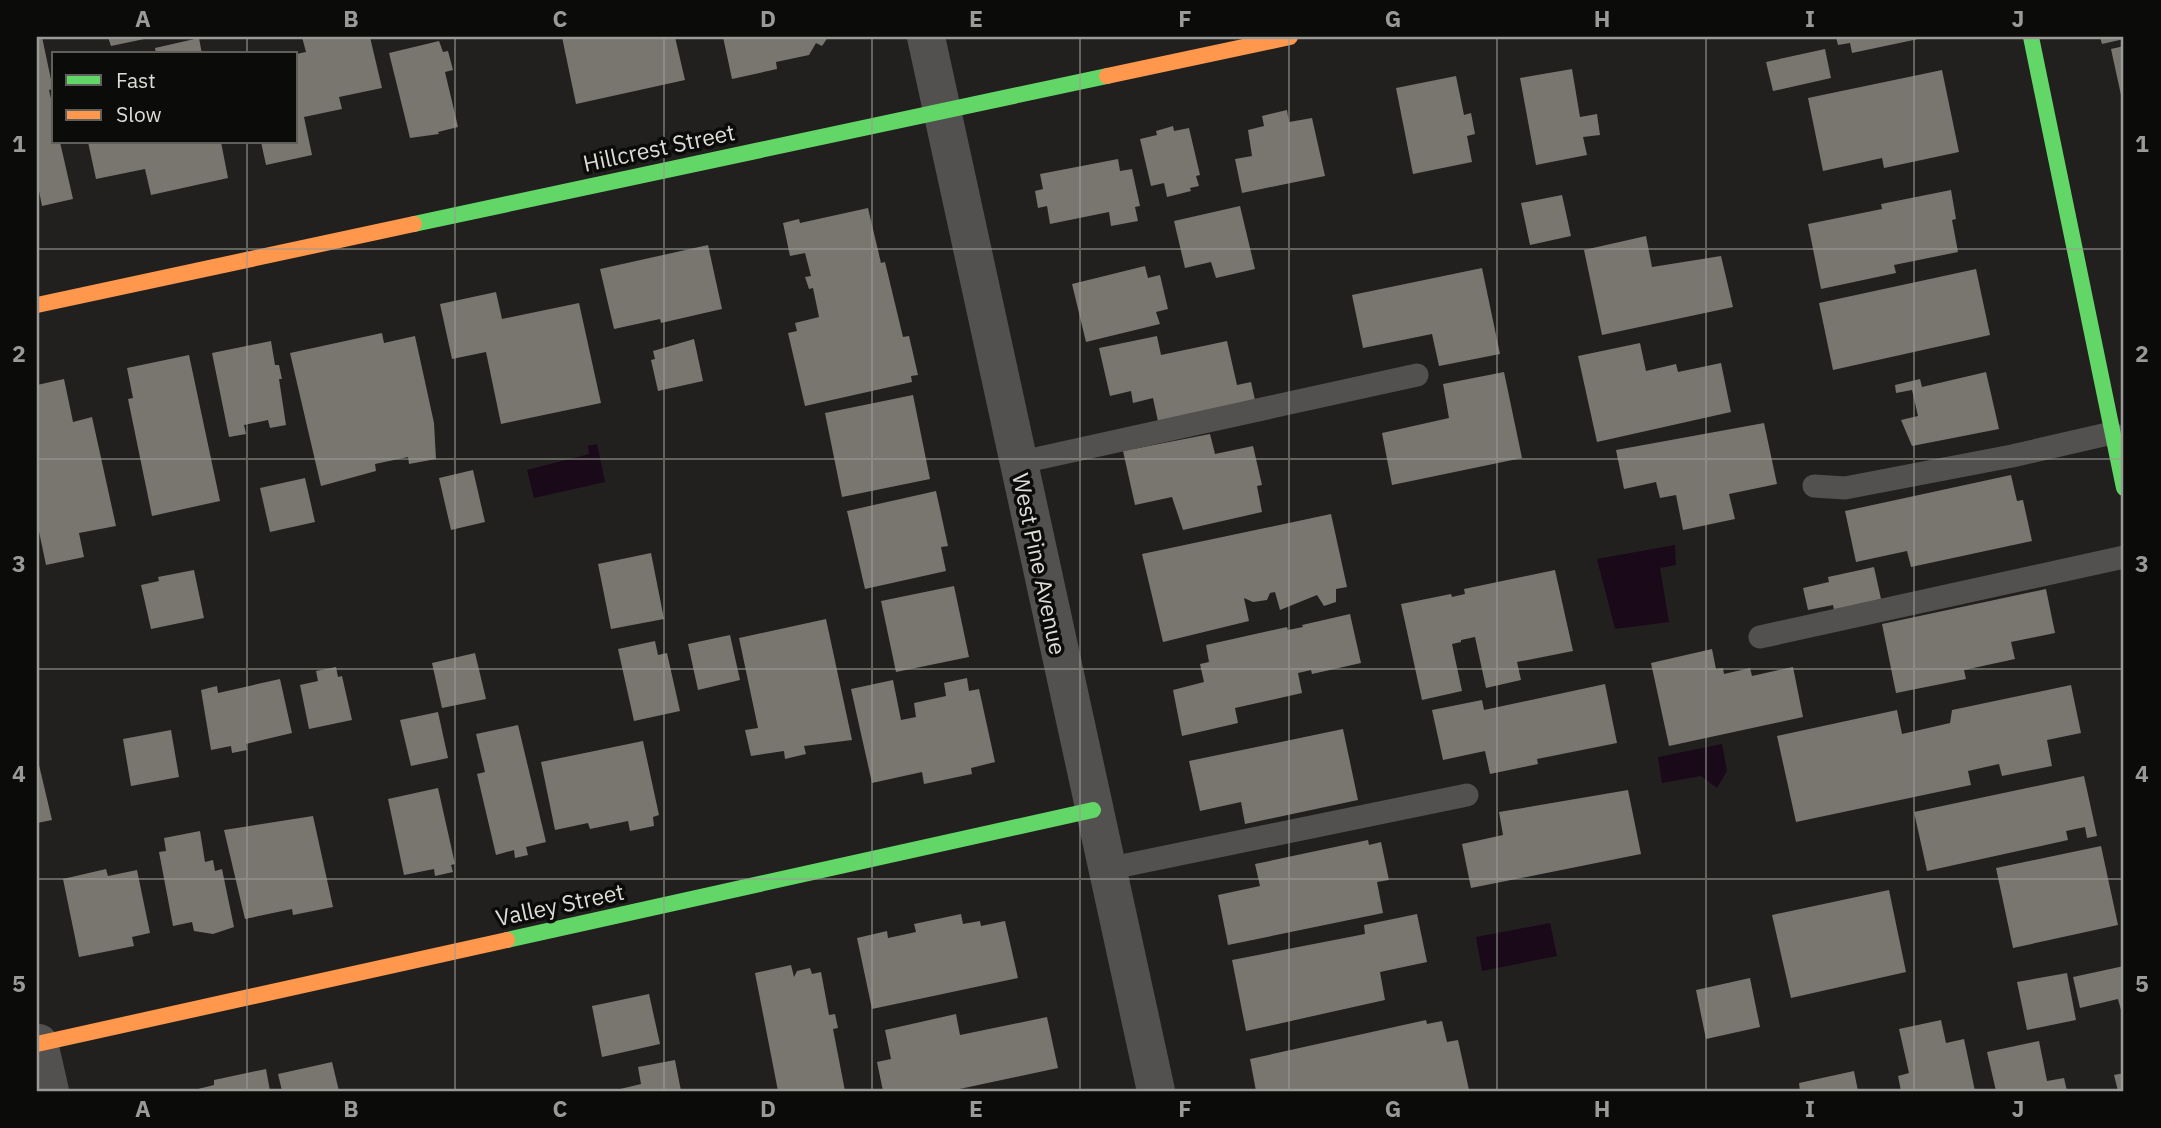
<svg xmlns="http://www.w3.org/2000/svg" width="2161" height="1128" viewBox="0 0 2161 1128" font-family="'IBM Plex Sans',sans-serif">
<rect width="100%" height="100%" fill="#21201e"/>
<g fill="#1a0919">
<path d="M597 444 605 482 534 498 527 470 589 454 588 446Z"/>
<path d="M1675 545 1676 565 1660 568 1669 622 1615 629 1597 559Z"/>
<path d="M1722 744 1727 771 1717 788 1701 776 1662 783 1658 757Z"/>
<path d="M1550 923 1557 956 1482 971 1476 937Z"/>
</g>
<g fill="#78766f">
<path d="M37 37H42L53 89 49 90 54 112V142H60L73 199 42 206 37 181Z"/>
<path d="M108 37H149V38L111 46Z"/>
<path d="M302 37H370L382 88 339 97 342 109 304 117 312 155 266 165 261 142H296V54L306 52Z"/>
<path d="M562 37H675L685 80 576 104Z"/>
<path d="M723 37H828L822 46 816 43 809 55 776 62 777 69 732 79Z"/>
<path d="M1836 37H1922L1923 38 1852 53 1850 43 1838 45Z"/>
<path d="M2100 37H2124V39L2102 44Z"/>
<path d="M199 38 202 54H156L155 48Z"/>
<path d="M439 41 443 52 448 51 453 70 445 72 458 127 438 132 439 134 410 138 389 53Z"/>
<path d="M2124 46V104H2123L2111 49Z"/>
<path d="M1825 49 1831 78 1773 91 1766 62Z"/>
<path d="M1572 69 1580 117 1597 114 1600 135 1583 137 1587 155 1536 165 1520 78Z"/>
<path d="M1942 70 1959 152 1884 168 1882 158 1823 171 1808 98Z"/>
<path d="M1456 76 1464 115 1471 113 1475 134 1467 136 1472 162 1413 174 1396 88Z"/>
<path d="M1287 110 1289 122 1312 118 1325 176 1242 193 1235 159 1252 156 1248 130 1264 126 1262 116Z"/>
<path d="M1173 126 1174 131 1189 128 1200 175 1196 176 1199 186 1190 188 1191 191 1167 197 1164 183 1151 186 1140 139 1157 135 1156 131Z"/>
<path d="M88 142H221L228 178 151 195 145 169 96 179Z"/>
<path d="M1118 159 1120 171 1132 169 1140 206 1135 207 1138 221 1111 226 1109 212 1050 224 1047 206 1038 208 1035 191 1043 189 1040 174Z"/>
<path d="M1951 190 1956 219 1952 220 1958 252 1894 265 1896 273 1821 289 1808 224 1882 209 1881 204Z"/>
<path d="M1562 195 1571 236 1530 245 1521 203Z"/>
<path d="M1240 206 1255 269 1216 278 1211 262 1185 268 1174 221Z"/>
<path d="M868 208 881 263 885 262 903 337 909 336 918 375 911 376 912 382 805 406 788 333 797 331 795 323 819 317 813 288 809 289 805 277 811 276 805 253 790 256 783 223 799 219 800 223Z"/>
<path d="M1646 236 1652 267 1721 256 1733 307 1602 335 1584 250Z"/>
<path d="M708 245 722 309 661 323 660 319 614 329 600 269Z"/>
<path d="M1145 266 1148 278 1160 275 1168 309 1156 312 1160 324 1086 342 1072 284Z"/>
<path d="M1482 268 1500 354 1439 366 1432 334 1363 348 1352 295Z"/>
<path d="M1976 269 1990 335 1833 370 1819 303Z"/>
<path d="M496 292 502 319 579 303 601 403 501 424 486 352 452 359 440 304Z"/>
<path d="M382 333 384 343 415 336 434 423 436 459 409 464 408 457 375 464 376 471 321 486 290 353Z"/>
<path d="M1157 336 1161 355 1227 341 1237 385 1251 382 1255 400 1159 426 1153 398 1133 403 1131 391 1110 396 1099 348Z"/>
<path d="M694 339 703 381 658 391 651 360 655 359 653 351Z"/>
<path d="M271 341 275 365H279L282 379H279L286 425 270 428 268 420 244 425 246 434 229 437 212 353Z"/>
<path d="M1640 343 1646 371 1676 364 1678 372 1721 363 1731 412 1597 442 1578 356Z"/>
<path d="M189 355 220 501 152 516 128 399 133 398 127 368Z"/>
<path d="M1504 372 1522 458 1392 485 1382 433 1449 418 1443 384Z"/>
<path d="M1986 372 1999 429 1912 446 1901 420 1918 416 1912 390 1896 393 1895 385 1920 379 1922 387Z"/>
<path d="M64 379 73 422 92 417 116 526 79 533 84 557 46 565 37 522V385Z"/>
<path d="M913 395 930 479 842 497 825 413Z"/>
<path d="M1764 423 1777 484 1729 494 1735 519 1683 530 1676 495 1660 498 1656 482 1624 489 1616 450Z"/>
<path d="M1210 434 1215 454 1253 446 1262 485 1257 486 1262 512 1183 530 1172 497 1135 505 1123 451Z"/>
<path d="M473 470 485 522 451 530 439 478Z"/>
<path d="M2011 475 2017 501 2023 500 2032 541 1911 567 1907 551 1856 562 1845 511Z"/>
<path d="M305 478 315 522 270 532 260 488Z"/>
<path d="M936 491 948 546 941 547 946 571 865 589 847 511Z"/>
<path d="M1331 514 1347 587 1336 589V602L1324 606 1317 595 1280 610 1275 592 1270 593 1267 600 1253 602 1244 598 1249 621 1163 642 1142 554Z"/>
<path d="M651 553 664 619 611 629 598 564Z"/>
<path d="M1874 567 1881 599 1834 610 1833 605 1808 610 1803 588 1829 582 1828 577Z"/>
<path d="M194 570 204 618 151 629 141 585 159 581 158 577Z"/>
<path d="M1555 570 1573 651 1517 662 1521 680 1486 688 1475 637 1461 640V642L1452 644 1462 691 1422 700 1401 604 1451 594 1452 597 1465 594 1464 589Z"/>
<path d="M954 586 969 657 896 672 881 601Z"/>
<path d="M2046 589 2055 633 2011 642 2015 659 1964 670 1966 679 1896 693 1882 624Z"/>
<path d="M1350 614 1361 663 1312 674 1311 670 1298 673 1302 693 1235 708 1238 723 1182 736 1173 690 1204 682 1200 664 1209 662 1206 645 1287 627 1288 630 1303 627 1302 625Z"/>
<path d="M826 619 852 740 804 746 806 754 785 759 784 751 751 756 745 730 758 728 739 638Z"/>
<path d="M730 635 740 680 698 690 688 644Z"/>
<path d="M655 641 658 655 667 653 680 711 634 721 618 649Z"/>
<path d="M1712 649 1716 669 1723 668 1724 674 1750 668 1752 676 1793 667 1803 717 1669 746 1651 663Z"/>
<path d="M475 653 486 699 442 708 432 663Z"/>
<path d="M336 667 338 677 342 676 352 720 309 729 300 685 318 681 316 671Z"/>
<path d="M967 678 969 691 979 689 995 762 971 768 972 774 924 784 922 772 872 783 851 689 893 680 901 720 916 717 914 703 946 696 944 683Z"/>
<path d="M280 679 292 733 246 744 247 750 232 753 231 746 211 750 201 690 217 686 218 693Z"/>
<path d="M1605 684 1617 743 1537 759 1538 764 1490 774 1485 751 1443 760 1432 710 1482 700 1484 710Z"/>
<path d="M2071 685 2081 733 2047 740 2052 766 2002 776 1999 764 1968 771 1971 785 1796 822 1777 736 1897 710 1902 734 1950 723 1952 710Z"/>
<path d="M438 712 448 758 411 766 400 720Z"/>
<path d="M518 725 546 842 526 847 528 855 515 858 514 850 496 855 477 774 485 772 476 734Z"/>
<path d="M1343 729 1358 800 1245 824 1241 802 1200 811 1189 761Z"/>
<path d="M171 730 179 777 131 786 123 739Z"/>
<path d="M643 741 659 815 653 817 654 826 630 831 628 821 590 829 588 823 555 830 541 762Z"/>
<path d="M39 765 52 820 37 823V766Z"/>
<path d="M2084 776 2097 836 2087 838 2085 827 2066 831 2068 840 1927 871 1914 812Z"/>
<path d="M438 788 455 864 451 865 453 872 435 876 434 869 404 875 388 799Z"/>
<path d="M1628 790 1641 854 1471 888 1462 844 1503 835 1499 812Z"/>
<path d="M313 816 333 907 293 915 292 909 245 919 224 830Z"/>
<path d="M200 831 205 862 213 860 215 871 222 869 234 927 213 934 194 931 192 922 173 926 159 852 166 851 164 838Z"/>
<path d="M1368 840 1369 845 1381 842 1389 880 1377 882 1383 913 1228 945 1218 895 1260 886 1255 864Z"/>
<path d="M2101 846 2118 925 2013 948 1996 868Z"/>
<path d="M106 869 108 876 137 870 150 933 132 937 134 946 79 957 63 879Z"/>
<path d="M1889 890 1906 972 1791 998 1772 915Z"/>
<path d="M961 914 963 924 980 921 981 926 1005 921 1018 978 872 1009 857 938 887 931 888 938 916 932 914 924Z"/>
<path d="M1417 914 1427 962 1380 972 1385 1000 1246 1031 1232 960 1365 934 1364 925Z"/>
<path d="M791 965 794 977 797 971 810 968 812 974 821 972 829 1015 835 1014 838 1028 833 1029 845 1091H778L755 973Z"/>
<path d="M2124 966V1021L2118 999 2080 1008 2073 977Z"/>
<path d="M2067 973 2076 1020 2027 1030 2017 982Z"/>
<path d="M1750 978 1760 1027 1706 1039 1696 990Z"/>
<path d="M649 994 660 1044 602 1057 592 1006Z"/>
<path d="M956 1014 960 1035 1047 1017 1058 1068 950 1091H883L877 1062 891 1059 885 1030Z"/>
<path d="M1426 1020 1427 1024 1442 1021 1447 1042 1458 1040 1469 1090 1256 1091 1250 1059Z"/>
<path d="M1941 1020 1946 1043 1964 1039 1975 1091H1901L1898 1076 1909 1073 1899 1029Z"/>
<path d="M2039 1041 2047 1081 2064 1078 2067 1091H1996L1987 1052Z"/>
<path d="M675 1060 681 1091H612L641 1084 638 1067Z"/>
<path d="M332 1062 339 1091H282L278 1074Z"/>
<path d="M266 1069 270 1091H190L214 1085V1080Z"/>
<path d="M1854 1071 1858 1091H1800L1799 1083Z"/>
<path d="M2124 1073V1091H2118L2114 1075Z"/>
</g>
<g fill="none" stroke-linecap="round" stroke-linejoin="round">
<g stroke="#53514f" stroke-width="23">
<path d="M1017 463 1417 375"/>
<path d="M1814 486 1845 488 2012 456 2112 433"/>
<path d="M1760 637 2124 557"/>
<path d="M1107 869 1467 795"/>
</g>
<g stroke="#53514f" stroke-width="38">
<path d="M926 37 1156 1091"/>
<path d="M39 1043 50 1091"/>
</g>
<g stroke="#63d668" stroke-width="16">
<path d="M2031 37 2124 488"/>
<path d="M414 224 1107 76"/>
<path d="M507 940 1093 810"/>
</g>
<g stroke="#ff974d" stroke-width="16">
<path d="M1107 76 1290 37"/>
<path d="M37 305 414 224"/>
<path d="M37 1044 507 940"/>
</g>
</g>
<path fill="none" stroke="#9b9a98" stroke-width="2" stroke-opacity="0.55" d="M247 37V54M455 37V1091M664 37V1091M872 37V1091M1080 37V1091M1289 37V1091M1497 37V1091M1706 37V1091M1914 37V1091M247 142V1091M37 249H2124M37 459H2124M37 669H2124M37 879H2124"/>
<g text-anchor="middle" stroke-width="7" stroke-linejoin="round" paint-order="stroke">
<g font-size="23" fill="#dddcd9" stroke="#0b0b09">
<text transform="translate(659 148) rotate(-12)" y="8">Hillcrest Street</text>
<text transform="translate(1039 564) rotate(78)" y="8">West Pine Avenue</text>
<text transform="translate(560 905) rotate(-12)" y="8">Valley Street</text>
</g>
</g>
<rect width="2161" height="1128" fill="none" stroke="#0b0b09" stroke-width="77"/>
<rect x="52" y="52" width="245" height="91" fill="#0b0b09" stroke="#5f5f5c" stroke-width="2"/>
<rect x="66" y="75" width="35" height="10" fill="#63d668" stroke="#5f5f5c" stroke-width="2"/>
<text x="116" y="88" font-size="21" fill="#dddcd9">Fast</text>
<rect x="66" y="110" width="35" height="10" fill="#ff974d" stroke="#5f5f5c" stroke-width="2"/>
<text x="116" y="122" font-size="21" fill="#dddcd9">Slow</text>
<rect x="38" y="38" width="2084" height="1052" fill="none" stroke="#9b9a98" stroke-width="2.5"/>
<g font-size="23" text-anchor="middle" font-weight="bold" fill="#9b9a98">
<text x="143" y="27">A</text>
<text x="351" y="27">B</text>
<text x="560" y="27">C</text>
<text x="768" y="27">D</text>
<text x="976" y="27">E</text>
<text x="1185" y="27">F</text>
<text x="1393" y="27">G</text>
<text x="1602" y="27">H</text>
<text x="1810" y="27">I</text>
<text x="2018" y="27">J</text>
<text x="19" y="152">1</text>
<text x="2142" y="152">1</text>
<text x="19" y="362">2</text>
<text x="2142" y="362">2</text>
<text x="19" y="572">3</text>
<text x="2142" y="572">3</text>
<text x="19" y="782">4</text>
<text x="2142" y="782">4</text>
<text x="19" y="992">5</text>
<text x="2142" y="992">5</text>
<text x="143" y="1117">A</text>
<text x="351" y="1117">B</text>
<text x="560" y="1117">C</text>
<text x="768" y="1117">D</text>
<text x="976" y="1117">E</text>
<text x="1185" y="1117">F</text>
<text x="1393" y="1117">G</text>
<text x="1602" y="1117">H</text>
<text x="1810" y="1117">I</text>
<text x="2018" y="1117">J</text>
</g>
</svg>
